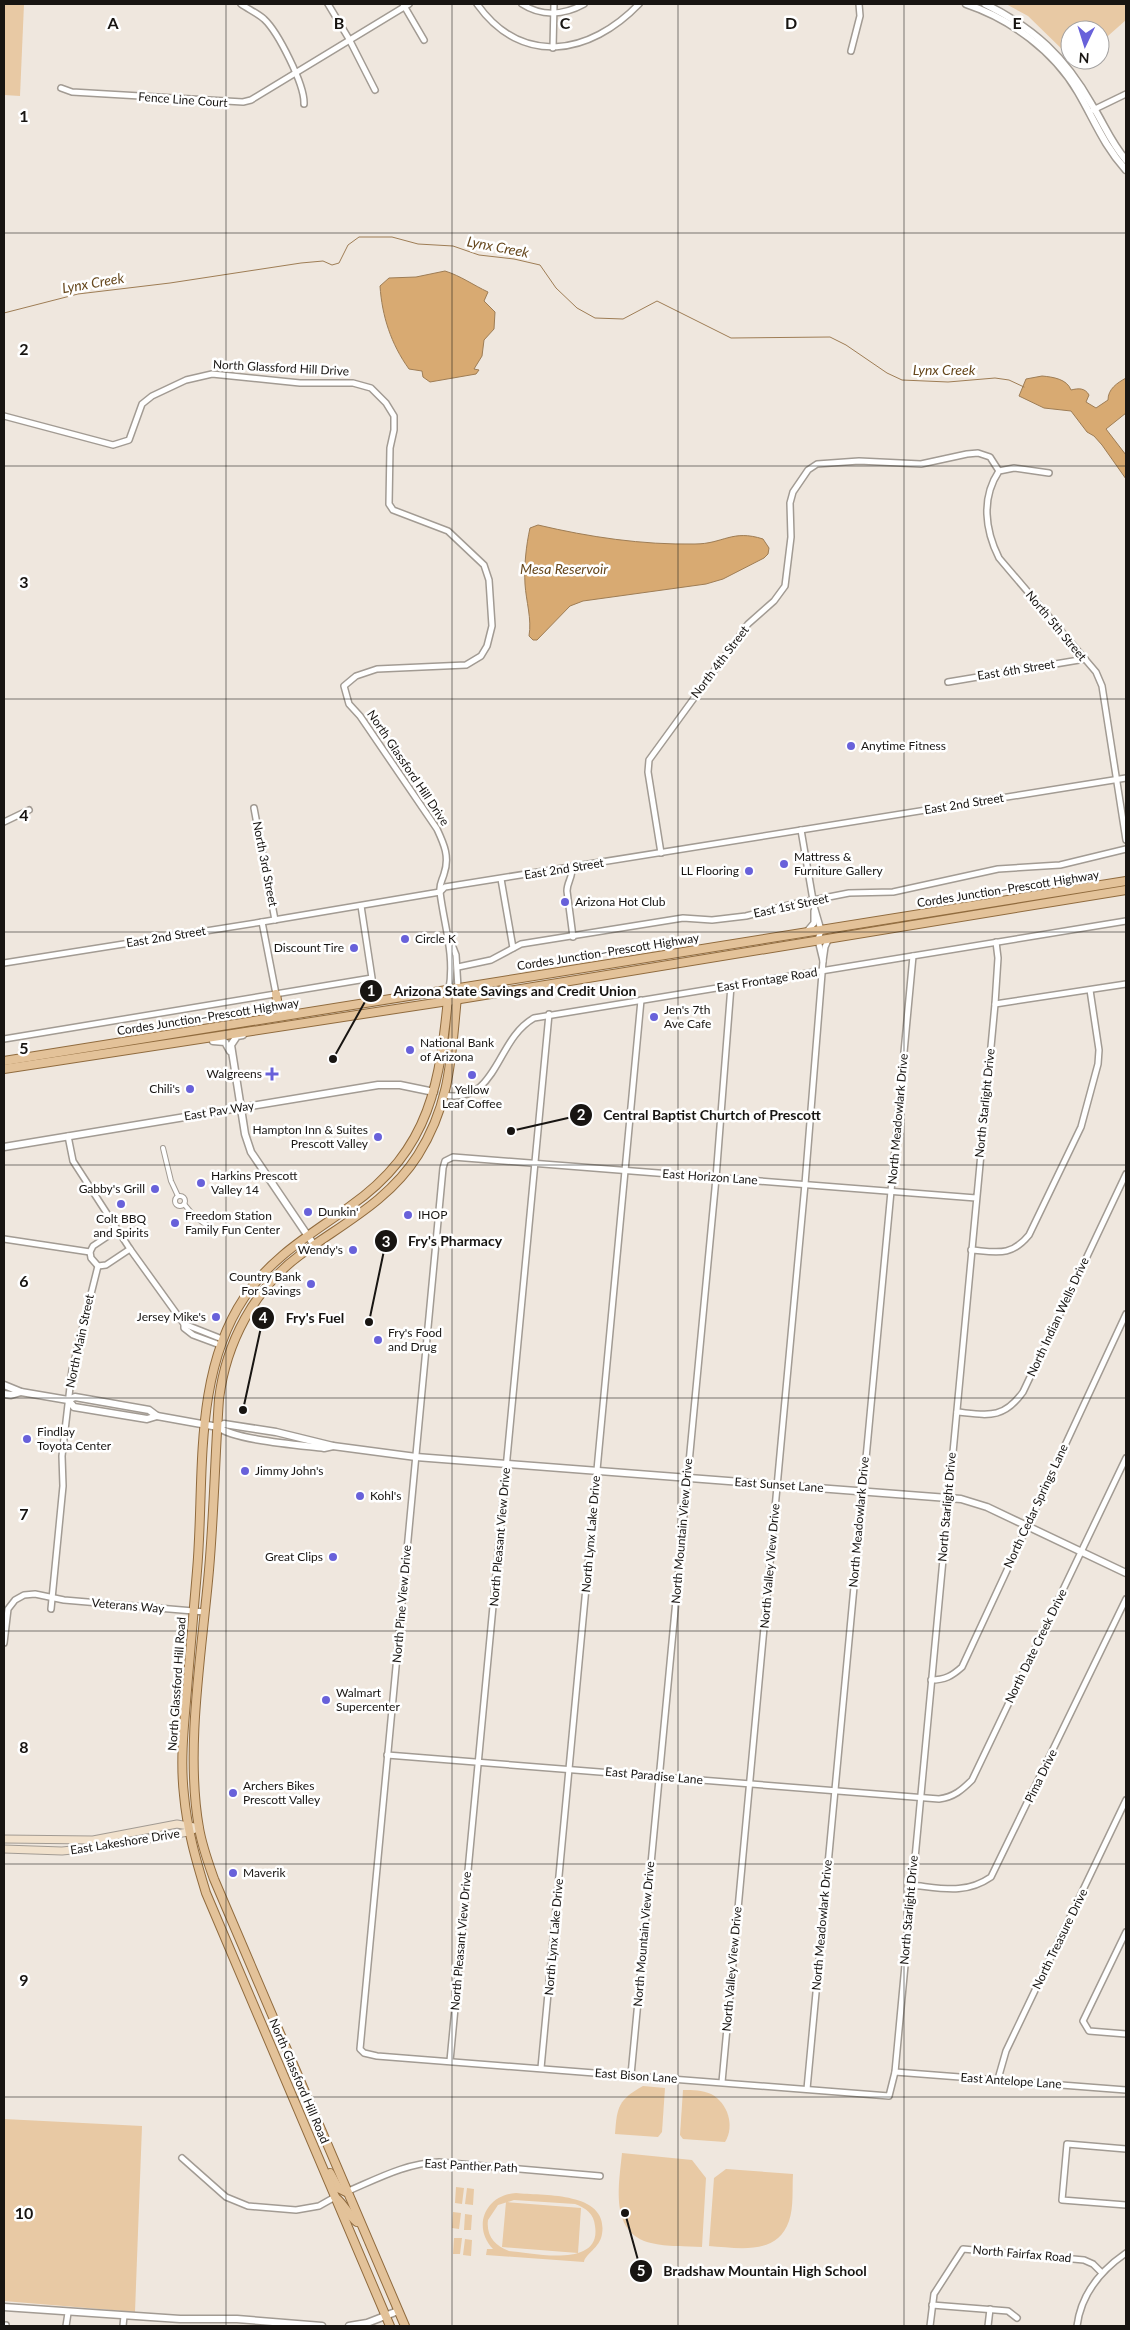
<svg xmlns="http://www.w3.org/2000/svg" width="1130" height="2330" viewBox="0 0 1130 2330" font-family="Lato,sans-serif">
<rect width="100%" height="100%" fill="#efe7de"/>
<g fill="#e8c9a4" fill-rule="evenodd">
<path d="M4 4H24L20 96 4 95Z"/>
<path d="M1006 4H1126V20L1100 43V30H1070V57L1028 16Z"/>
<path d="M643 2086 665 2088 662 2132 658 2137 615 2134C617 2107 618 2100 643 2086Z"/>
<path d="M683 2090C693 2090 702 2090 711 2094 728 2103 735 2126 725 2142L683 2139 680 2135Z"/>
<path d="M4 2119 142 2126 135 2312 4 2301Z"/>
<path d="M622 2153 692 2160 706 2178 702 2247C686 2246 667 2247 651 2243 609 2233 619 2185 622 2153Z"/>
<path d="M726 2169 793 2174C792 2188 794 2207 789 2221 777 2256 738 2248 709 2246L714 2178Z"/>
<path d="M456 2187 464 2188 462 2204 455 2203Z"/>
<path d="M467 2188 474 2189 473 2205 465 2204Z"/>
<path d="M516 2193C543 2196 609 2191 602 2234 600 2248 585 2254 584 2262L486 2255 487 2249H493C472 2227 485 2195 516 2193ZM514 2200 575 2204C586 2208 594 2214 595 2226 602 2269 532 2253 509 2251 495 2246 486 2236 488 2220L498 2205Z"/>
<path d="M506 2202 581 2208 578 2253 502 2247Z"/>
<path d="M453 2212 461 2213 459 2229 452 2228Z"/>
<path d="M465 2214 472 2215 471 2230H464Z"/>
<path d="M454 2238H462L460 2254H453Z"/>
<path d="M465 2239 472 2240 471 2256 463 2255Z"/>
</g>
<g fill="#d8aa72" stroke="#9e7d55">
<path d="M445 271C461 276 473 285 488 292L484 301 495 312 494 329 484 340 482 356 474 369 479 370 476 374 430 382 423 377 422 371 409 369C391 344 382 316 380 286L389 278 416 277Z"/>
<path d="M1042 376C1053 377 1067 379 1071 390 1079 388 1085 388 1089 395L1086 402 1096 408 1108 400C1108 389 1117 383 1126 378V413L1106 429 1126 455V479L1102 445 1094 436 1087 432 1071 411 1044 408 1019 396 1026 379Z"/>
<path d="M538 525C589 537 642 545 695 544 723 544 732 529 763 539L769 548 768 554 764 558 723 579 706 584 583 601 570 606 537 640H533L529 636C532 619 526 601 525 584 524 566 526 546 530 528Z"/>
</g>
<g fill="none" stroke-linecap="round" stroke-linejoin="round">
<path stroke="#9e7d55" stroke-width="1" d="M4 313 78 294 170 283 301 263 323 261 332 265 339 263 348 245 359 237H392L418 244 453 246 479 255 514 259 540 265 556 288 577 308 595 318 623 319 657 301 731 338 830 337 846 345 887 373 902 380 948 382 995 378 1009 380 1024 387"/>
<defs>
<g id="pedestrian">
<path d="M163 1148 171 1181 178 1196"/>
<circle cx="180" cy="1201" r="5"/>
<path d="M184 1204 195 1217 214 1230"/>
</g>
<g id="minor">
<path d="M241 4C248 9 257 13 264 19 278 32 305 85 304 104"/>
<path d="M328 4 349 39 375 90"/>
<path d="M403 4 424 40"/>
<path d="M477 4C522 67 590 55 639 4"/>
<path d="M522 4C542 17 564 15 584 4"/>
<path d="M553 48 554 4"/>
<path d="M851 51 860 16 859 4"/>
<path d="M61 88 72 92 243 102 251 100 409 4"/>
<path d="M1093 110 1126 94"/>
<path d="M4 416 113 445 129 440 142 404 152 396 186 380 212 374 300 383H353L371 388 386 403 394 416V430L390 448 389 504 393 510 448 531 484 565 489 580 492 626 487 646 481 656 466 665 377 669 356 676 344 686 349 704 360 716 437 829C444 844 450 857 444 874 442 881 439 884 440 892 444 925 455 955 449 989"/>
<path d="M1049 473 1014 468 999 471C981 498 985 530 999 558L1096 672 1102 686 1126 840"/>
<path d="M948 682 1085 659"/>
<path d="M254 808 275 920"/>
<path d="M4 822 29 810"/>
<path d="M801 830 814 906 821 930 818 940 823 961"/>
<path d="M661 853 648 772 649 760 748 624 774 601 785 586 791 537 790 503 793 492 808 470 817 464 859 461 921 464 967 454 978 453 990 457 999 471"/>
<path d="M572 867C573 877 567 882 567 891L573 937"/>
<path d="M501 879 513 948"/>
<path d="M262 922 276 994"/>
<path d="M808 930 814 923V911"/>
<path d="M449 937 456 955 458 988"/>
<path d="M4 963 262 922 440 892 445 887 1126 778"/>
<path d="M458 967 491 960 521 944 683 918 712 920 746 916 793 904 849 893 893 892 998 869 1060 865 1126 849"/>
<path d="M995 1004 1126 984"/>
<path d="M4 1039 372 978 361 906"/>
<path d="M444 1095C498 1105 495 1040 534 1018L1126 921"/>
<path d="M68 1136 73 1161 130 1249 184 1324V1328L193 1335 220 1345"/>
<path d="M976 1198 453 1157 445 1161 443 1168 360 2049 364 2053 377 2056 889 2096 895 2072 995 1004 998 958 996 942"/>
<path d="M117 1230 93 1246 90 1252 91 1258 98 1266 106 1265 130 1249"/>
<path d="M4 1239 90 1252"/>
<path d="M971 1250C997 1252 1011 1257 1029 1235L1081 1127 1098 1064 1099 1050 1090 990"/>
<path d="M184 1324 222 1339"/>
<path d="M957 1412C987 1415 1003 1420 1023 1392L1126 1174"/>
<path d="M51 1609 63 1486 62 1456 72 1370 98 1266"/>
<path d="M4 1643 8 1609 15 1600 24 1595 35 1594 64 1600 205 1612"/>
<path d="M931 1680C945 1680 952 1676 962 1667L1126 1314"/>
<path d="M387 1755 939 1799C954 1797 962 1790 972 1780L1126 1458"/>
<path d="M911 1885C941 1888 965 1895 991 1877L1126 1599"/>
<path d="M1126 1932 1083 2021 1089 2031 1126 2034"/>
<path d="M450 2061 549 1014"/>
<path d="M541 2068 641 1000"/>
<path d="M895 2072 1126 2090"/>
<path d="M631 2075 716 1178 731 986"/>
<path d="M998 2079 1006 2051 1126 1800"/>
<path d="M722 2082 805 1184 823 961 825 947 829 938"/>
<path d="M807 2089 913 956"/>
<path d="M1126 2149 1067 2144 1062 2200 1126 2205"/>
<path d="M182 2158 226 2197 248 2206 296 2210 319 2206 335 2197"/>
<path d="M346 2192C377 2179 406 2163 439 2162L600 2176"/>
<path d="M932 2305 1008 2311 1017 2318"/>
<path d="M6 2326V2325"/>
<path d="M66 2326 68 2313"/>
<path d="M123 2326 124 2316"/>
<path d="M930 2326 934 2294 963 2249 1084 2260 1093 2264 1102 2273"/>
<path d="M988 2326 990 2309"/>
<path d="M1077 2326C1081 2294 1100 2271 1126 2253"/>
</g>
<g id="tertiary">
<path d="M966 4C1011 19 1054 51 1078 92 1095 121 1103 144 1126 170"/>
<path d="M985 4C1034 28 1065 57 1092 105 1104 124 1111 143 1126 160"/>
<path d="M243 1035 237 1036 231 1045 245 1134 251 1152 314 1245"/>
<path d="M213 1041 225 1042 230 1051"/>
<path d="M4 1147 378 1085H400L434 1092"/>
<path d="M4 1385 21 1392 68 1400 75 1397 149 1410 157 1416 147 1419 74 1407 68 1400"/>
<path d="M4 1394 11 1395 21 1392"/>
<path d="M157 1416 218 1427 224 1424 276 1432 333 1446 416 1457 961 1499 987 1507 1126 1573"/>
<path d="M218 1427C234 1440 300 1445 324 1448L333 1446"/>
<path d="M4 2307 180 2319H237L322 2326"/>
<path d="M349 2326 367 2323 398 2311"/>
</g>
<g id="secondary">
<path d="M4 1839 93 1840 177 1824 194 1827"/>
<path d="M4 1849 62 1851 102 1847 188 1832 199 1827"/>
</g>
<g id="primary">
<path d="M276 994 278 1006 282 1011H293"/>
<path d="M4 1061 1126 881"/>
<path d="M4 1069 448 1001 1126 890"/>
<path d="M330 2173 338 2188 346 2192"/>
<path d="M335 2197C345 2205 348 2215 357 2222"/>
<path d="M390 2326 206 1893C196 1860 187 1829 184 1795 180 1760 184 1725 187 1690 190 1650 194 1610 197 1571 205 1481 192 1376 244 1298 271 1257 310 1235 349 1207 432 1149 440 1082 449 989"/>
<path d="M405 2326 214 1879C208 1862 202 1846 199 1828 185 1749 202 1651 209 1570 214 1513 215 1456 219 1399 226 1343 254 1289 300 1255 342 1224 389 1201 418 1155 453 1100 451 1049 458 988"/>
</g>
</defs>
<use href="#pedestrian" stroke="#a29b93" stroke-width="6"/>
<use href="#minor" stroke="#a29b93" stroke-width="8"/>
<use href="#tertiary" stroke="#a29b93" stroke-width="9"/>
<use href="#secondary" stroke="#a29b93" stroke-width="9"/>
<use href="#primary" stroke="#906b3e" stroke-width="10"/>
<use href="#pedestrian" stroke="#fff" stroke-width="4"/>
<use href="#minor" stroke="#fff" stroke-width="5"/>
<use href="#tertiary" stroke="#fff" stroke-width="6"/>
<use href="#secondary" stroke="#f1e1cc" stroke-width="7"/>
<use href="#primary" stroke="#e3c299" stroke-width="8"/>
</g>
<path fill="none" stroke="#181512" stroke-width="1" stroke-opacity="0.55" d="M226 4V2326M452 4V2326M678 4V2326M904 4V2326M4 233H1126M4 466H1126M4 699H1126M4 932H1126M4 1165H1126M4 1398H1126M4 1631H1126M4 1864H1126M4 2097H1126"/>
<g fill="#6861da" stroke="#fff" stroke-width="2">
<circle cx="851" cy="746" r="5"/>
<circle cx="784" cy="864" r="5"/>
<circle cx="749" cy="871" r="5"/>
<circle cx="565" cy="902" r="5"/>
<circle cx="405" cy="939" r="5"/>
<circle cx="354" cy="948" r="5"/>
<circle cx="654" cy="1017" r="5"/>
<circle cx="410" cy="1050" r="5"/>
<path d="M269.5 1066.5h5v5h5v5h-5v5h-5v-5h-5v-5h5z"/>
<circle cx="472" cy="1075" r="5"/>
<circle cx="190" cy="1089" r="5"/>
<circle cx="378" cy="1137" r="5"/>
<circle cx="201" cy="1183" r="5"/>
<circle cx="155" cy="1189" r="5"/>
<circle cx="121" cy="1204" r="5"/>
<circle cx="308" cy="1212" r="5"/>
<circle cx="408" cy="1215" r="5"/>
<circle cx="175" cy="1223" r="5"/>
<circle cx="353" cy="1250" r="5"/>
<circle cx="311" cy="1284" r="5"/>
<circle cx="216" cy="1317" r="5"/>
<circle cx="378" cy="1340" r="5"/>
<circle cx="27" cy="1439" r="5"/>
<circle cx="245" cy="1471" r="5"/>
<circle cx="360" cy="1496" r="5"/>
<circle cx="333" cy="1557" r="5"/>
<circle cx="326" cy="1700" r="5"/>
<circle cx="233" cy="1793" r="5"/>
<circle cx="233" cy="1873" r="5"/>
</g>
<g text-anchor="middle" stroke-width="5" stroke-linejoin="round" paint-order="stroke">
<g font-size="12" fill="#181512" stroke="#fff">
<text transform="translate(183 100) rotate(4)" y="4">Fence Line Court</text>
<text transform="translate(281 368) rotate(3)" y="4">North Glassford Hill Drive</text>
<text transform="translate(1056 626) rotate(50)" y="4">North 5th Street</text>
<text transform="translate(720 662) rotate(-53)" y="4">North 4th Street</text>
<text transform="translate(1016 670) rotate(-9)" y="4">East 6th Street</text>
<text transform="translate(408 768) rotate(56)" y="4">North Glassford Hill Drive</text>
<text transform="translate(964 804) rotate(-9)" y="4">East 2nd Street</text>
<text transform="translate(265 864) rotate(79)" y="4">North 3rd Street</text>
<text transform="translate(564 869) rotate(-9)" y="4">East 2nd Street</text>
<text transform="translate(1008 889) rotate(-9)" y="4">Cordes Junction–Prescott Highway</text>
<text transform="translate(791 906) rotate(-12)" y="4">East 1st Street</text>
<text transform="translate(166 937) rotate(-9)" y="4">East 2nd Street</text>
<text transform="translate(608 952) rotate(-9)" y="4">Cordes Junction–Prescott Highway</text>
<text transform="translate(767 980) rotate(-9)" y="4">East Frontage Road</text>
<text transform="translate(208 1017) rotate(-9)" y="4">Cordes Junction–Prescott Highway</text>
<text transform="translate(985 1103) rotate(-84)" y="4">North Starlight Drive</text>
<text transform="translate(219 1111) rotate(-9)" y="4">East Pav Way</text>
<text transform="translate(898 1119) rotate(-85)" y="4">North Meadowlark Drive</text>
<text transform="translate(710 1177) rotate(4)" y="4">East Horizon Lane</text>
<text transform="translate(1058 1317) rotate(-65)" y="4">North Indian Wells Drive</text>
<text transform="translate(80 1341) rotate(-78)" y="4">North Main Street</text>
<text transform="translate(779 1485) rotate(4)" y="4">East Sunset Lane</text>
<text transform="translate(1036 1506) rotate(-65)" y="4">North Cedar Springs Lane</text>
<text transform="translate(947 1507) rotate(-85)" y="4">North Starlight Drive</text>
<text transform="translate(859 1522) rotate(-85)" y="4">North Meadowlark Drive</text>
<text transform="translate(682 1531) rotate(-85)" y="4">North Mountain View Drive</text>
<text transform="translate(591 1534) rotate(-85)" y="4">North Lynx Lake Drive</text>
<text transform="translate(500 1537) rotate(-85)" y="4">North Pleasant View Drive</text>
<text transform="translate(770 1566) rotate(-85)" y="4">North Valley View Drive</text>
<text transform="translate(402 1604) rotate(-85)" y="4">North Pine View Drive</text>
<text transform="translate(128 1606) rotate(5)" y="4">Veterans Way</text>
<text transform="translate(1036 1646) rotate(-64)" y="4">North Date Creek Drive</text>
<text transform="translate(177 1684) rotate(-86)" y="4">North Glassford Hill Road</text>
<text transform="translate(654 1776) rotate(5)" y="4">East Paradise Lane</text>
<text transform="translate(1041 1776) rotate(-64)" y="4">Pima Drive</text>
<text transform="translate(125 1842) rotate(-9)" y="4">East Lakeshore Drive</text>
<text transform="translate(909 1910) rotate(-85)" y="4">North Starlight Drive</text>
<text transform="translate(822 1925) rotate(-85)" y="4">North Meadowlark Drive</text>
<text transform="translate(644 1934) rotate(-85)" y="4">North Mountain View Drive</text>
<text transform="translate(554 1937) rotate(-85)" y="4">North Lynx Lake Drive</text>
<text transform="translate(1060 1939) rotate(-64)" y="4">North Treasure Drive</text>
<text transform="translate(461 1941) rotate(-85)" y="4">North Pleasant View Drive</text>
<text transform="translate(732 1969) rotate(-85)" y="4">North Valley View Drive</text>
<text transform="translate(636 2076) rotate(4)" y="4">East Bison Lane</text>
<text transform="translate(299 2081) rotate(67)" y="4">North Glassford Hill Road</text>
<text transform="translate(1011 2081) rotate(4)" y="4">East Antelope Lane</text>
<text transform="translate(471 2166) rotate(3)" y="4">East Panther Path</text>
<text transform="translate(1022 2254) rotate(5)" y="4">North Fairfax Road</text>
</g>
<g font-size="12" fill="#181512" stroke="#fff" text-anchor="start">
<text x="861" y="750">Anytime Fitness</text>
<text x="794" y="861">Mattress &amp;<tspan x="794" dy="14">Furniture Gallery</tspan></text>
<text x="739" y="875" text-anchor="end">LL Flooring</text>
<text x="575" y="906">Arizona Hot Club</text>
<text x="415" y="943">Circle K</text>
<text x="344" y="952" text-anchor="end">Discount Tire</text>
<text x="664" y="1014">Jen's 7th<tspan x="664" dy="14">Ave Cafe</tspan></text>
<text x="420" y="1047">National Bank<tspan x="420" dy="14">of Arizona</tspan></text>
<text x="262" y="1078" text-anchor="end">Walgreens</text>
<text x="180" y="1093" text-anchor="end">Chili's</text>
<text x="472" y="1094" text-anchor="middle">Yellow<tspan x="472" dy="14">Leaf Coffee</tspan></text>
<text x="368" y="1134" text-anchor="end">Hampton Inn &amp; Suites<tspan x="368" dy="14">Prescott Valley</tspan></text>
<text x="211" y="1180">Harkins Prescott<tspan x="211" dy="14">Valley 14</tspan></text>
<text x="145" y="1193" text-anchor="end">Gabby's Grill</text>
<text x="318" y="1216">Dunkin'</text>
<text x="418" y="1219">IHOP</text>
<text x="185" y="1220">Freedom Station<tspan x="185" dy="14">Family Fun Center</tspan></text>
<text x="121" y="1223" text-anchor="middle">Colt BBQ<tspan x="121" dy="14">and Spirits</tspan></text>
<text x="343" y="1254" text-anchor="end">Wendy's</text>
<text x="301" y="1281" text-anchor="end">Country Bank<tspan x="301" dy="14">For Savings</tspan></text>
<text x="206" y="1321" text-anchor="end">Jersey Mike's</text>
<text x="388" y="1337">Fry's Food<tspan x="388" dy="14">and Drug</tspan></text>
<text x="37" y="1436">Findlay<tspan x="37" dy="14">Toyota Center</tspan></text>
<text x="255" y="1475">Jimmy John's</text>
<text x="370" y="1500">Kohl's</text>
<text x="323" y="1561" text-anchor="end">Great Clips</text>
<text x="336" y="1697">Walmart<tspan x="336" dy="14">Supercenter</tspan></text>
<text x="243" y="1790">Archers Bikes<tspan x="243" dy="14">Prescott Valley</tspan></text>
<text x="243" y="1877">Maverik</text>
</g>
<g font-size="14" font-style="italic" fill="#66471c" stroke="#fff">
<text transform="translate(498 247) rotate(11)" y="5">Lynx Creek</text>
<text transform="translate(93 283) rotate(-10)" y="5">Lynx Creek</text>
<text x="944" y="375">Lynx Creek</text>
<text x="564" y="574">Mesa Reservoir</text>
</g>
</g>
<g font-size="16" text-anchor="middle" font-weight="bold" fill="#181512" stroke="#fff" stroke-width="5" stroke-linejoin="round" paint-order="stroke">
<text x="113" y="29">A</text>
<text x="339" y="29">B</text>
<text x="565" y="29">C</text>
<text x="791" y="29">D</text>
<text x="1017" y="29">E</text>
<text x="24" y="122">1</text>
<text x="24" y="355">2</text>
<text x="24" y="588">3</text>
<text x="24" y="821">4</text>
<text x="24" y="1054">5</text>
<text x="24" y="1287">6</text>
<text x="24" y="1520">7</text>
<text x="24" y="1753">8</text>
<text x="24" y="1986">9</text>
<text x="24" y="2219">10</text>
</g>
<path fill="none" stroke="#181512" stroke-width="2" d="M333 1059L371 991M511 1131L581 1115M369 1322L386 1241M243 1410L263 1318M625 2213L641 2271"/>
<g fill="#181512" stroke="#fff" stroke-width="2">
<circle cx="333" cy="1059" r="5"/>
<circle cx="511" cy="1131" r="5"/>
<circle cx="369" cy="1322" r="5"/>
<circle cx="243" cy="1410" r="5"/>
<circle cx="625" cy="2213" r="5"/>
<circle cx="371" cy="991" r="12"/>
<circle cx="581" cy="1115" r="12"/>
<circle cx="386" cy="1241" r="12"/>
<circle cx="263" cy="1318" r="12"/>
<circle cx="641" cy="2271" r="12"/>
</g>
<g font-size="15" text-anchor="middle" font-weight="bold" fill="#fff">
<text x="371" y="996">1</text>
<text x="581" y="1120">2</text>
<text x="386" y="1247">3</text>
<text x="263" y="1323">4</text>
<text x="641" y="2276">5</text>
</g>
<g font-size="14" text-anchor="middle" font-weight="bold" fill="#181512" stroke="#fff" stroke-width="5" stroke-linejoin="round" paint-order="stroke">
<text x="515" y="996">Arizona State Savings and Credit Union</text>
<text x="712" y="1120">Central Baptist Churtch of Prescott</text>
<text x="455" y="1246">Fry's Pharmacy</text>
<text x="315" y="1323">Fry's Fuel</text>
<text x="765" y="2276">Bradshaw Mountain High School</text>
</g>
<rect width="1130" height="2330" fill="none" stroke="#181512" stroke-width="10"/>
<g transform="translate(1085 45) rotate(184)"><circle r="24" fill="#ffffff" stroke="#a3a1a0"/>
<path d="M0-4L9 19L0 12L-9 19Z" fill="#6861da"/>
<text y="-8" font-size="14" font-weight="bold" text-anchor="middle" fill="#181512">N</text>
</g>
</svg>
